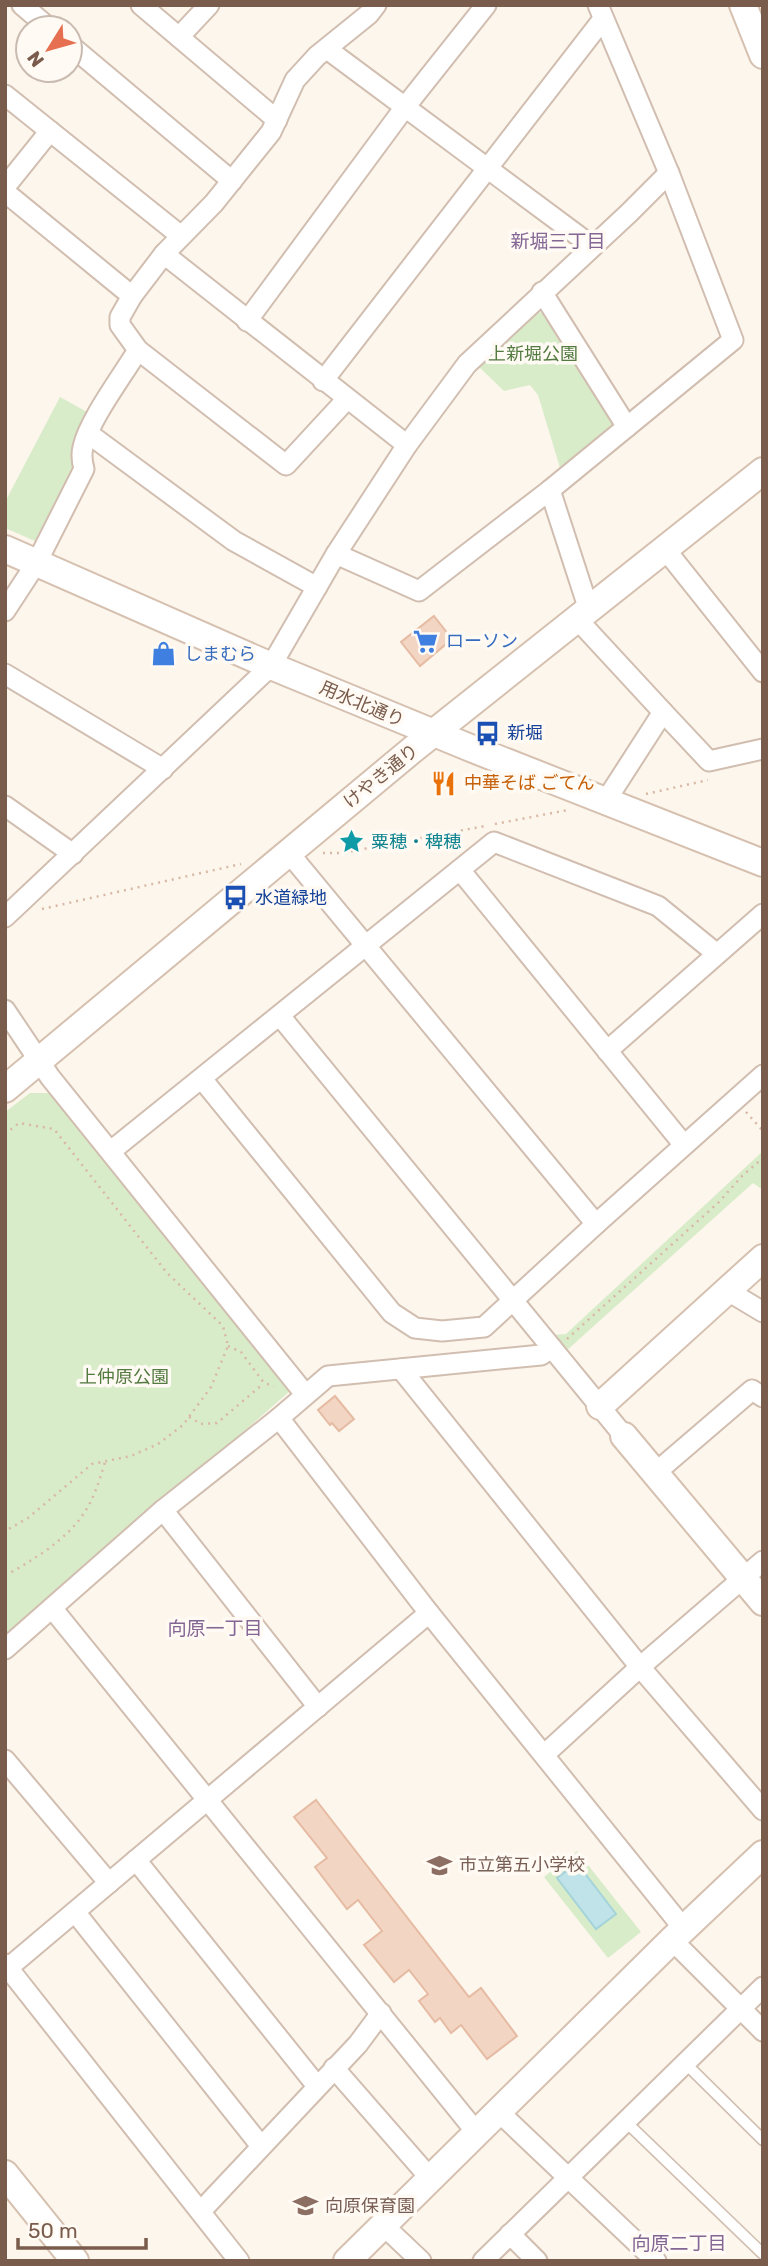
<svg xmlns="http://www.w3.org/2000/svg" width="768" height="2266" viewBox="0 0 768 2266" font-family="Rubik,'Noto Sans JP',sans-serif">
<rect width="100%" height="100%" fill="#fdf6ec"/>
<g fill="#d8ecc9">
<path d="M533 311 542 313 614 419 612 430 561 471 538 395 530 385 504 391 478 366Z"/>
<path d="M60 397 87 412 74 465 35 541 5 528V502Z"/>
<path d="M30 1093H49L290 1391 5 1640V1112Z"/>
<path d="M763 1151V1190L753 1183 566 1351 553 1335 566 1334Z"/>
<path d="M577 1851 641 1932 608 1958 544 1877Z"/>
</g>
<path fill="#bfe3e8" stroke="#a5d3da" stroke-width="2" d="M577 1863 616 1914 596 1929 557 1878Z"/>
<g fill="#f3d5c3" stroke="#e6bba3" stroke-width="2">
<path d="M434 616 452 639 420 666 401 642Z"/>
<path d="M335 1396 354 1419 339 1431 332 1423 330 1425 318 1410Z"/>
<path d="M316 1800 469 1997 481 1988 517 2036 487 2059 461 2025 451 2033 440 2018 435 2022 419 2001 428 1994 409 1970 394 1982 364 1945 382 1931 358 1900 347 1909 315 1867 327 1858 294 1817Z"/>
</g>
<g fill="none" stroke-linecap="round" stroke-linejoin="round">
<defs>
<g id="lane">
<path d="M685 2063 763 2140"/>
<path d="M625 2121 763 2254"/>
</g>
<g id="street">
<path d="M22 5 49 28"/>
<path d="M141 5 277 120"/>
<path d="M179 37 209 5"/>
<path d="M70 45 232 181"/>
<path d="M327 49 592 246"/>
<path d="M5 95 181 236"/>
<path d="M5 187 50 131"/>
<path d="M5 192 132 296"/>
<path d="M164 254 407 445"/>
<path d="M542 292 627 427"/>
<path d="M247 321 405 107 486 5"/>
<path d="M138 350 286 465 347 399"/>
<path d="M323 381 603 19"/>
<path d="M89 434 234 541 317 587"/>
<path d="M550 490 589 610"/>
<path d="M665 549 763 672"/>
<path d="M336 554 419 591 550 490 733 340 669 173 598 5"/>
<path d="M5 611 37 562 84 469C82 462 81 455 83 447 89 420 123 375 138 350L120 325V317L132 296 164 254 214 203 271 132 295 80 317 56 369 14 376 5"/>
<path d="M577 619 663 712 605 802"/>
<path d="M5 674 163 769"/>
<path d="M663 712 709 761 763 749"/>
<path d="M5 806 73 854"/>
<path d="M289 853 596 1224"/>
<path d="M460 870 684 1145"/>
<path d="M5 917 271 666 336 554 407 445 467 364 629 213 669 173"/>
<path d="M5 1010 50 1077 305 1394"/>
<path d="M280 1016 624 1436"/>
<path d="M607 1051 763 914"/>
<path d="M202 1079 392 1313 415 1328 442 1331 484 1327 596 1224 763 1075"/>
<path d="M111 1151 494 842 658 906 717 954"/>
<path d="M728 1291 763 1312"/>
<path d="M401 1369 640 1667 763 1810"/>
<path d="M279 1418 429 1613 684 1929"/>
<path d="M654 1474 752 1390 763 1397"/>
<path d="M163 1510 318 1707"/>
<path d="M52 1608 477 2133"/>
<path d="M5 1649 163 1510 279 1418 328 1376 541 1355 552 1348"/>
<path d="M545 1754 640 1667 763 1561"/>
<path d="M5 1760 109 1883"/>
<path d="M136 1860 317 2086"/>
<path d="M75 1912 261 2146"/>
<path d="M672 1940 763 2031"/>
<path d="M5 1964 239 2261"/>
<path d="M8 1968 429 1613"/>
<path d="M334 2068 430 2178"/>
<path d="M499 2112 656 2261"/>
<path d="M201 2211 358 2044 381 2013"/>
<path d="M383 2225 421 2261"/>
<path d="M510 2234 537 2261"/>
<path d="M483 2261 763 1987"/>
</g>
<g id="secondary">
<path d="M743 5 763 55"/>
<path d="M5 549 271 666 468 747 763 863"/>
<path d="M5 1089 412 750 763 471"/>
<path d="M600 1406 763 1258"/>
<path d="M624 1436 763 1602"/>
<path d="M5 2174 75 2261"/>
<path d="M347 2261 672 1940 763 1854"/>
</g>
</defs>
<use href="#lane" stroke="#d1beb0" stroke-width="13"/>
<use href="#street" stroke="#d1beb0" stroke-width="23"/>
<use href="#secondary" stroke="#d6c0b0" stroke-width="30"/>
<g stroke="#d9b8a5" stroke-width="2.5" stroke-dasharray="2 5" stroke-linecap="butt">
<path d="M646 794 708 780"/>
<path d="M495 824 568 810"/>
<path d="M323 853H342L485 826"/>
<path d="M42 909 241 864"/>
<path d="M746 1112 763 1131"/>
<path d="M5 1134 19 1123 54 1129 167 1273 223 1326 228 1346 211 1387 183 1425 158 1444 131 1456 92 1464 28 1518 5 1531"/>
<path d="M567 1339 719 1202 742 1176 763 1158"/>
<path d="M228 1346 241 1352 264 1383 274 1386"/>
<path d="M189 1417 201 1424 217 1423 263 1384"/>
<path d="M5 1575C19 1569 31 1560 44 1552 82 1524 92 1507 105 1462"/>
</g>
<use href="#lane" stroke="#fff" stroke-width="10"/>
<use href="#street" stroke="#fff" stroke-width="19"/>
<use href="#secondary" stroke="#fff" stroke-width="26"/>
</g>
<defs>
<symbol id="supermarket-bare" viewBox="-9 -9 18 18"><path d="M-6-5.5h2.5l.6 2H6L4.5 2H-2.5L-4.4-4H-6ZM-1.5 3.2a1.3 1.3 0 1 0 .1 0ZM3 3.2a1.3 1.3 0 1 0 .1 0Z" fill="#3f7fe0" stroke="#fffaf3" stroke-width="2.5" paint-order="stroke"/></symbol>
<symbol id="shop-bare" viewBox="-9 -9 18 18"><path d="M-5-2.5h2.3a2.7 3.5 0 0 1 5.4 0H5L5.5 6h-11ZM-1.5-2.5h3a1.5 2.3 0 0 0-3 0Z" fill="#3f7fe0" stroke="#fffaf3" stroke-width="2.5" paint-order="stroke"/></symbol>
<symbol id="bus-bare" viewBox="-9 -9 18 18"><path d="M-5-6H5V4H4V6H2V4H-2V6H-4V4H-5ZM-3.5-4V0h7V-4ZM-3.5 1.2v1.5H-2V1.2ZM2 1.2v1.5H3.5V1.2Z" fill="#1a4fb4" stroke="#fffaf3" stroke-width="2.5" paint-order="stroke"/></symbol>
<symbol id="restaurant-bare" viewBox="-9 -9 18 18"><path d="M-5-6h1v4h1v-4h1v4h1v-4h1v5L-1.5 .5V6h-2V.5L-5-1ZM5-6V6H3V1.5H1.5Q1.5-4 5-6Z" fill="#e8710a" stroke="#fffaf3" stroke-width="2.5" paint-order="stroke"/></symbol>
<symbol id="sight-bare" viewBox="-9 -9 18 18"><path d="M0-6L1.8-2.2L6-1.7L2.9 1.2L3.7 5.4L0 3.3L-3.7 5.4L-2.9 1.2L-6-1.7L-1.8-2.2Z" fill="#0f9aa8" stroke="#fffaf3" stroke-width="2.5" paint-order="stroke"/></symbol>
<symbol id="school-bare" viewBox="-9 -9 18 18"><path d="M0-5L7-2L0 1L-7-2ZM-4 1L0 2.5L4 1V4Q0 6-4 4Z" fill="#8d6e63" stroke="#fffaf3" stroke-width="2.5" paint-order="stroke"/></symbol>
</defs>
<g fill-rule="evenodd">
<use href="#supermarket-bare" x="408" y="624" width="35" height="35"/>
<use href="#shop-bare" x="146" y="636" width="35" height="35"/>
<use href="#bus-bare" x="470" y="716" width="35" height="35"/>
<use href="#restaurant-bare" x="426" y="766" width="35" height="35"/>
<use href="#sight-bare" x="334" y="824" width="35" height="35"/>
<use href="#bus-bare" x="218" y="880" width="35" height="35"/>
<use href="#school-bare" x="422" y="1848" width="35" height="35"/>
<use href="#school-bare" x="288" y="2188" width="35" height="35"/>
</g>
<g text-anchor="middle" stroke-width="7" stroke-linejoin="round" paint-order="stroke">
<g font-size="18" fill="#537a41" stroke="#fffaf3">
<text x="533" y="360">上新堀公園</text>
<text x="124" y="1383">上仲原公園</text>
</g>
<g font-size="18" fill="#366cbe" stroke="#fffaf3" text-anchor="start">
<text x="446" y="647">ローソン</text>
<text x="184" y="660">しまむら</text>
</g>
<g font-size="18" fill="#7a5c4d" stroke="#fffaf3">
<text transform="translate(362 704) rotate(23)" y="6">用水北通り</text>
<text transform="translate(381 776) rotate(-39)" y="6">けやき通り</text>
</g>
<g font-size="18" fill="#164399" stroke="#fffaf3" text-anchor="start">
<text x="507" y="739">新堀</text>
<text x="255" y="904">水道緑地</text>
</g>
<g font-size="18" fill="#c56008" stroke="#fffaf3" text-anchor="start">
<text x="464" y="789">中華そば ごてん</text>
</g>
<g font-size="18" fill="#0d838f" stroke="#fffaf3" text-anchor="start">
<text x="371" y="848">粟穂・稗穂</text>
</g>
<g font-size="18" fill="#785e54" stroke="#fffaf3" text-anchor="start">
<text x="459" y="1871">市立第五小学校</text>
<text x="325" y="2212">向原保育園</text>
</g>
<g font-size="19" fill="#846695" stroke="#fffaf3">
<text x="558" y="248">新堀三丁目</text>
<text x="215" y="1635">向原一丁目</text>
<text x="679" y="2250">向原二丁目</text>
</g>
</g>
<rect width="768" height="2266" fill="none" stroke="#7a5c4d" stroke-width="14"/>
<g transform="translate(49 49) rotate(233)"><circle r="33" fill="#fffaf3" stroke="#cabbb1" stroke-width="2"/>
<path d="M0-5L12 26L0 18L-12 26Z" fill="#e76f51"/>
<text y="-10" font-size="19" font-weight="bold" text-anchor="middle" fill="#7a5c4d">N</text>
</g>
<path d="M18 2238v10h128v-10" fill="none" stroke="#7a5c4d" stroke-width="3.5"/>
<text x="28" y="2238" font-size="21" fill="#7a5c4d" stroke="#fffaf3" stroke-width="5" paint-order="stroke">50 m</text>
</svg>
